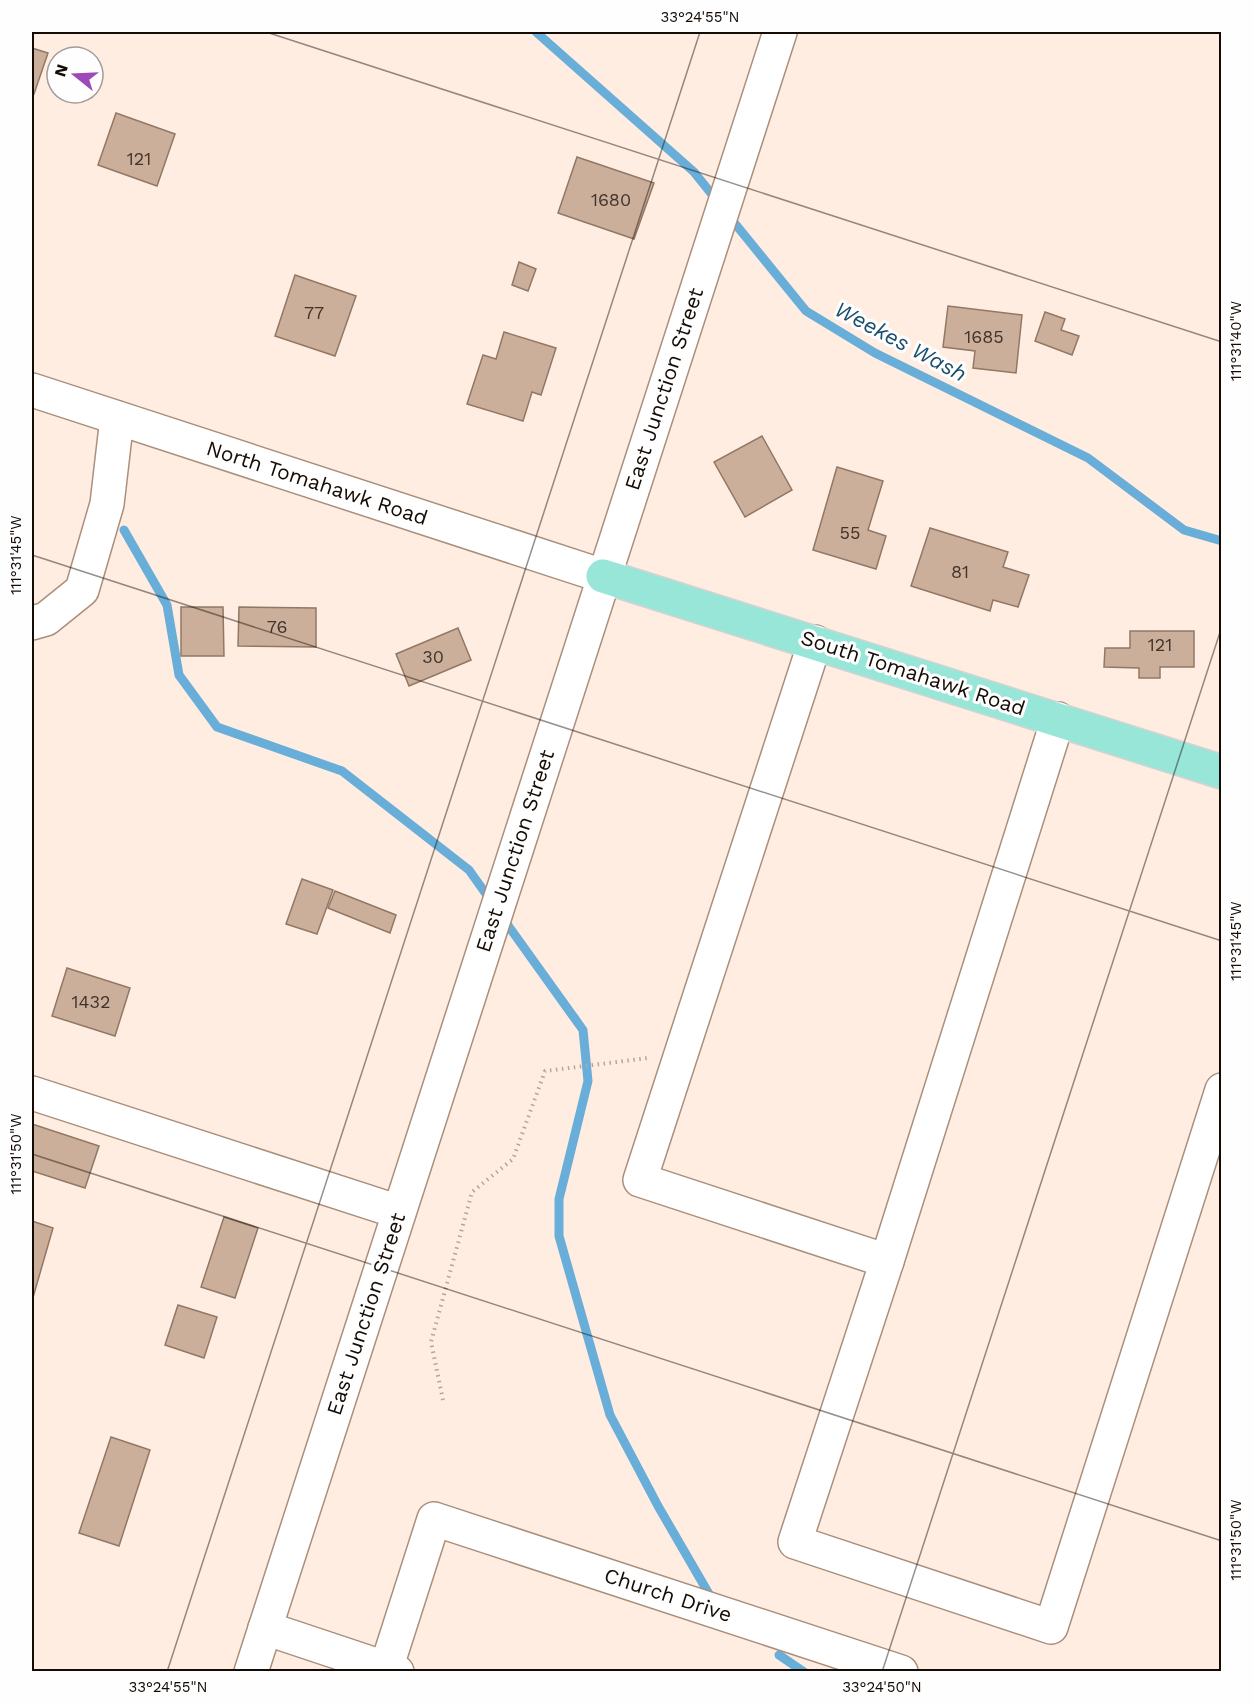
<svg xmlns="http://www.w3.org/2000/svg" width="1253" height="1703" viewBox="0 0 1253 1703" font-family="'Work Sans',sans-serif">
<rect width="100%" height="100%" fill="#ffede1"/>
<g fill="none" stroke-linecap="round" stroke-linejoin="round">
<g stroke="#69aed8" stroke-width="9">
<path d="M536 32 694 172 718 202"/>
<path d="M728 215 806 311 875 353 1088 458 1184 530 1222 541"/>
<path d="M124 530 167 605 179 675 217 727 342 771 469 870 491 901"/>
<path d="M502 917 583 1030 588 1081 559 1199V1236L610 1415 658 1506 709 1594"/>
<path d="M779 1655 804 1672"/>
</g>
</g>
<g fill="#cbaf9b" stroke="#917865" stroke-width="1.5">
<path d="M32 48 48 53 34 94 32 93Z"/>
<path d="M116 113 175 134 157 186 98 165Z"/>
<path d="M577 157 654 183 634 239 558 213Z"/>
<path d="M519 262 536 269 528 291 512 285Z"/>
<path d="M295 275 356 296 335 356 275 336Z"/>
<path d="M948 306 1022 315 1016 373 973 368 975 351 943 347Z"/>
<path d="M1045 312 1065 319 1061 330 1079 336 1072 355 1035 341Z"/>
<path d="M504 332 556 348 541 395 532 392 523 421 467 404 483 355 496 359Z"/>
<path d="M762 436 792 490 745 517 714 462Z"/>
<path d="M837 467 883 481 868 530 886 536 876 569 813 550Z"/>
<path d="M930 528 1008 552 1003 567 1029 575 1018 607 993 600 990 611 911 586Z"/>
<path d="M181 607H223L224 656H181Z"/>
<path d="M239 607 316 608V647L238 646Z"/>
<path d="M458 628 471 660 409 686 396 654Z"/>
<path d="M1130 631H1194V667H1160V678H1139V668L1104 667 1105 648H1130Z"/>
<path d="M302 879 333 890 317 934 286 924Z"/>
<path d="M335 891 396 915 390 933 328 908Z"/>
<path d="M67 968 130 988 115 1036 52 1016Z"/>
<path d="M32 1124 99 1146 85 1188 32 1171Z"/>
<path d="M224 1217 258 1228 235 1298 201 1287Z"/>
<path d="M32 1221 53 1228 32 1301Z"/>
<path d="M178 1305 217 1317 204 1358 165 1345Z"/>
<path d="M111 1437 150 1450 119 1546 79 1533Z"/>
</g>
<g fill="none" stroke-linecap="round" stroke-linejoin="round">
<defs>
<g id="minor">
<path d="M32 390 603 576"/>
<path d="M32 623 46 619 82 590 107 504 117 418"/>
<path d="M815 642 640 1180 887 1261"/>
<path d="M1058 719 887 1261 795 1542 1051 1627 1222 1090"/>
<path d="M32 1093 399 1212"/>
<path d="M265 1628 397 1672"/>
<path d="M251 1672 780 32"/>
<path d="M385 1672 434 1519 901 1672"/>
</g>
<path id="major" d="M603 576 1222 772"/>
</defs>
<use href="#minor" stroke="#aa8f7c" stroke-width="36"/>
<use href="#major" stroke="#d5d3d2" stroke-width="36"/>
<path stroke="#b5a69c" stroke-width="4" stroke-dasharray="1.5 4.5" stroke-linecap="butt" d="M443 1400 431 1342 472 1192 513 1159 545 1071 648 1058"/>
<use href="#minor" stroke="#fff" stroke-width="33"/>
<use href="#major" stroke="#97e6d8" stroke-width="33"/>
</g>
<path fill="none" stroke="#140b05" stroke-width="1.5" stroke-opacity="0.45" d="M266 32 1222 342M32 555 1222 941M32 1154 1222 1541M167 1672 700 32M882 1672 1222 626"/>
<g text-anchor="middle" stroke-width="6" stroke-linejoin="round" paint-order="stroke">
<g font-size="18" fill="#42342a">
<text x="139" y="165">121</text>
<text x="611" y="206">1680</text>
<text x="314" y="319">77</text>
<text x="984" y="343">1685</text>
<text x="850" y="539">55</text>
<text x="960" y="578">81</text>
<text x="277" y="633">76</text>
<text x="1160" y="651">121</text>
<text x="433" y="663">30</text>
<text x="91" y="1008">1432</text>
</g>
<g font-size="21" fill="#140b05" stroke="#fefefe">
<text transform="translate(664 389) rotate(-72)" y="7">East Junction Street</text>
<text transform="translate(317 483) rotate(18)" y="7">North Tomahawk Road</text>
<text transform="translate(913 673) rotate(18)" y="7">South Tomahawk Road</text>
<text transform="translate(515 851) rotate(-72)" y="7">East Junction Street</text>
<text transform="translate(366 1314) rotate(-72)" y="7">East Junction Street</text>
<text transform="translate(668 1595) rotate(18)" y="7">Church Drive</text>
</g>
<g font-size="22" font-style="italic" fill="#194f6c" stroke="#fefefe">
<text transform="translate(901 341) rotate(28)" y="8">Weekes Wash</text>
</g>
</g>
<rect width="1253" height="1703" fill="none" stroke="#fefefe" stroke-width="66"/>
<g transform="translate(75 75) rotate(288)"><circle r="28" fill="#fefefe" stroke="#a09d9a" stroke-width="1.5"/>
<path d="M0-4.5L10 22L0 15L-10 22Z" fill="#9d49b7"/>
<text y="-9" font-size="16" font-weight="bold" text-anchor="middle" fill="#140b05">N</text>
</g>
<rect x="33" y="33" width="1187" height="1637" fill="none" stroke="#140b05" stroke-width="2"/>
<g font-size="15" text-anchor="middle" fill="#140b05">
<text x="700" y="22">33°24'55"N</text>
<text transform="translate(1236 341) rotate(-90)" y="5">111°31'40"W</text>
<text transform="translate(16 555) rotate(-90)" y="5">111°31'45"W</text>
<text transform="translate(1236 941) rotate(-90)" y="5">111°31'45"W</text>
<text transform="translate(16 1154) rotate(-90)" y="5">111°31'50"W</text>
<text transform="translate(1236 1540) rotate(-90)" y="5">111°31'50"W</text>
<text x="168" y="1692">33°24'55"N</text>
<text x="882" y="1692">33°24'50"N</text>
</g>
</svg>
